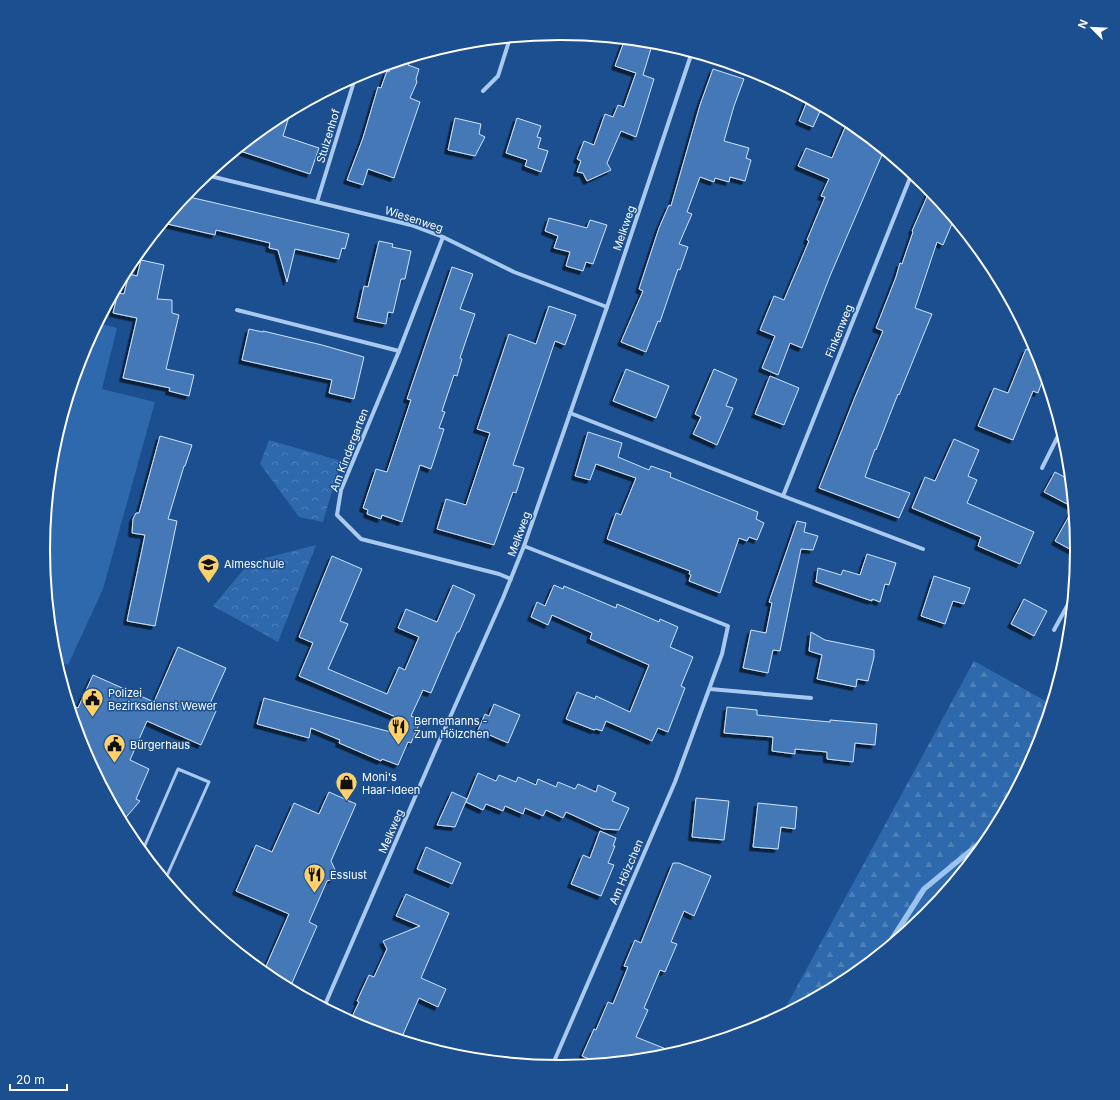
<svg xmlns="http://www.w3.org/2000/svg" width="1120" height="1100" viewBox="0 0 1120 1100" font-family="Inter,sans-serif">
<defs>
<pattern id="forest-firs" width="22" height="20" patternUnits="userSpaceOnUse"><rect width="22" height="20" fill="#2e69ad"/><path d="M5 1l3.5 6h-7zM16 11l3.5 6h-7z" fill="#4d80b9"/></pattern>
<pattern id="park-crowns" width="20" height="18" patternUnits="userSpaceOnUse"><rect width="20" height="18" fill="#2e69ad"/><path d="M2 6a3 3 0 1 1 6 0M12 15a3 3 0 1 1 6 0" fill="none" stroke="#4d80b9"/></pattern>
<filter id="shadow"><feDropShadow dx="-3.5" dy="3.5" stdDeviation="0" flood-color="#0009"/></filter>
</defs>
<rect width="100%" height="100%" fill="#1b4f8f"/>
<path fill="#2e69ad" d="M98 323 117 328 102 389 155 402 103 589 68 665 56 660 53 651 43 550 53 449 82 352Z"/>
<path fill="url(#forest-firs)" d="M974 661 1051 704 1038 748 990 837 925 916 847 980 781 1016Z"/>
<g fill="url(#park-crowns)">
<path d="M269 440 341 461 323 522 299 517 260 464Z"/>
<path d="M316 545 278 642 213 606 250 562Z"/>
</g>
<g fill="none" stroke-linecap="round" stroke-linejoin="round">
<g stroke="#9cc4f0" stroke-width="5.5">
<path d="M1041 729 1042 733"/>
<path d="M887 947 924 889 992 833"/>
</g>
</g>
<g fill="#4478b7" stroke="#cfe3fa" filter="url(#shadow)">
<path d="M625 39 653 42 643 75 654 79 636 137 621 131 607 163 611 170 587 181 583 173 577 172 581 161 577 159 584 141 594 145 605 114 613 117 618 105 624 107 636 73 615 66Z"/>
<path d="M411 58 408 65 419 69 416 79 417 82 410 98 420 102 394 178 368 169 363 185 347 180 363 138 378 87 381 88 387 71 389 72 392 63Z"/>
<path d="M713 69 744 79 734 106 724 141 749 148 746 158 751 160 745 181 730 177 729 182 715 178 714 182 700 177 687 212 692 214 679 244 688 247 680 270 678 269 660 322 658 321 646 352 621 342 643 291 639 289 659 228 669 205 671 206 700 105Z"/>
<path d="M808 99 822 107 813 127 799 121Z"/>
<path d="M291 110 283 136 319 148 310 174 237 150 273 120Z"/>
<path d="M455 118 481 124 479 134 485 137 475 156 448 150Z"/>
<path d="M517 118 541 126 537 137 541 138 538 148 548 151 541 172 525 166 527 160 506 153Z"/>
<path d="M847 123 856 127 884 150 830 276 802 348 790 343 778 375 762 368 775 336 760 330 774 296 784 300 809 241 807 240 825 197 821 196 829 179 798 166 806 148 832 158Z"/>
<path d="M930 190 954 219 943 245 937 242 915 308 932 314 899 395 898 394 876 450 875 449 865 477 910 493 899 518 819 488 855 397 883 331 876 328 896 277 900 263 902 264 913 232 912 231Z"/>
<path d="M185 196 349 234 345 249 342 248 339 259 295 249 287 282 278 250 269 248 270 243 216 230 215 235 163 223Z"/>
<path d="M549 218 587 228 590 220 607 225 593 264 586 262 583 271 566 266 570 252 554 248 558 236 545 231Z"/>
<path d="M379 241 393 244 392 247 411 251 405 279H401L393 313 388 312 386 324 357 318 364 286 368 287Z"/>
<path d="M141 260 164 265 157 299 172 300V313L179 315 166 369 194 375 189 396 169 391 170 388 123 378 137 318 113 313 118 293 124 294 129 274 137 276Z"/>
<path d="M452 267 473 274 460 309 475 314 460 358 462 359 457 376 454 375 442 411 445 412 439 428 444 429 431 469 420 465 402 522 382 515 381 519 367 514 368 510 363 508 376 469 387 472 411 400 407 399Z"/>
<path d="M549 306 576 315 565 345 555 341 513 465 524 468 516 493 513 492 494 545 437 529 446 499 466 505 490 433 477 429 509 334 536 344Z"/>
<path d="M249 329 263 332V331L322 345 364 357 354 399 329 393 332 380 242 360Z"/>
<path d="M1026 349 1038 354 1044 376 1038 393 1033 391 1013 440 978 426 994 388 1008 393Z"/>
<path d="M626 369 669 386 656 418 613 401Z"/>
<path d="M714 369 737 379 726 406 733 408 717 445 693 434 701 417 695 414Z"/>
<path d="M770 376 799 388 784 425 755 414Z"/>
<path d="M588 432 622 443 618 457 649 470 651 466 671 473 670 477 758 512 756 519 764 523 757 540 749 537 747 541 739 538 720 593 689 581 691 575 689 574 690 571 607 539 616 513 621 515 636 478 596 464 590 480 575 476Z"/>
<path d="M160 436 192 445 185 466H184L168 519 177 521 155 626 127 621 145 535 132 533 133 519 136 513H139Z"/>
<path d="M954 439 979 450 968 476 977 480 967 503 1034 532 1020 564 978 546 981 537 912 508 925 477 935 481Z"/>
<path d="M1055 472 1070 480 1073 507 1044 492Z"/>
<path d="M1073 509 1077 550V553L1055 541Z"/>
<path d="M797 521 806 523 804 532 818 536 813 550 801 549 780 651 773 650 768 673 743 668 751 630 766 633 772 603 769 602Z"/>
<path d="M867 554 896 563 889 585 885 584 880 602 872 599V601L816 582 818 568 841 575 843 570 860 575Z"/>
<path d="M332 556 362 569 340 621 348 624 328 669 387 694 399 667 405 670 419 637 398 628 406 609 437 622 453 585 475 595 459 632H457L431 693 423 690 411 716 421 720 411 743 408 742 398 765 382 759 381 761 339 743 340 740 311 728 309 738 257 724 264 698 398 734 403 720 299 676 313 643 299 637Z"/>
<path d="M934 576 970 588 964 604 953 601 945 624 921 616Z"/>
<path d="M554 585 563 589 564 586 616 608 617 604 659 622 660 619 678 627 670 647 693 657 681 686 685 688 668 732 658 728 652 741 606 721 602 731 596 729 594 730 566 719 577 692 595 699 596 696 630 712 649 665 590 639 592 633 552 615 548 625 531 617 537 602 545 606Z"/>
<path d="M1024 599 1047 611 1034 636 1011 624Z"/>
<path d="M811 632 825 640 874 650V657L868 681 857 679 856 687 817 679 822 655 809 651Z"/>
<path d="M178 647 226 668 208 708 216 711 201 745 147 721 130 760 149 769 136 799 140 801 122 822 82 748 69 704 78 708 93 675 154 702Z"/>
<path d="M494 704 520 715 508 743 478 730 485 714 489 716Z"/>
<path d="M727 707 757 710V715L788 718 830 722V720L877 724 875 745 855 743 853 762 827 759V752L795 749V754L772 751 773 737 724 733Z"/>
<path d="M478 773 496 781 499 775 516 782 518 777 536 785 538 779 556 787 558 782 575 789 578 784 596 792 598 785 616 793 612 801 629 808 619 830 603 829 566 812 563 818 546 810 543 816 525 808 523 814 505 806 503 811 486 804 483 810 466 802Z"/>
<path d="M329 792 356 804 331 861 336 872 333 879 327 881 309 922 317 926 292 983 264 971 289 914 236 891 256 845 272 852 294 803 319 814Z"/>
<path d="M452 792 467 799 463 808 455 827 437 825Z"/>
<path d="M696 798 729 801 724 840 692 837Z"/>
<path d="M758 803 797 807 795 829 781 827 778 849 753 847Z"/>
<path d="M600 831 616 838 613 846H615L608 863 614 865 601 896 571 884 583 855 590 858Z"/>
<path d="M426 847 461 863 452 884 417 869Z"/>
<path d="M673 863H679L711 876 694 916 684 911 671 942 677 944 665 972 660 970 644 1008 648 1010 636 1037 676 1053 661 1057 599 1063 582 1056 594 1029 596 1030 608 1002 613 1004 628 967 624 966 635 940 641 943Z"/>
<path d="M406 894 449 913 421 978 446 989 438 1007 419 998 401 1039 362 1028 350 1021 359 1002 357 1001 369 975 374 977 387 949 383 941 420 926 396 916Z"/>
</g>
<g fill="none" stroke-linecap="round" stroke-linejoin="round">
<path stroke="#a9c9ee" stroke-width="3" d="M142 852 178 769 209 782 165 880"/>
<g stroke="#a9c9ee" stroke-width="4">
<path d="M483 91 498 76 510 38"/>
<path d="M206 175 411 225 443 237 514 272 607 307"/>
<path d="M317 202 356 75"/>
<path d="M443 237 399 351 341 490 337 515 361 539 499 574 511 579"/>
<path d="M237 310 399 351"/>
<path d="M570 413 783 496 923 549"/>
<path d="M1042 468 1061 430"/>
<path d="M783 496 912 173"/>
<path d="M524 546 728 626 722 654 675 782 552 1066"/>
<path d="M1054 630 1072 597"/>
<path d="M710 689 811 698"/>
<path d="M324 1007 435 751 503 598 524 546 607 307 692 52"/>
<path d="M555 1060 569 1066"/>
</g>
</g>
<defs>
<symbol id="school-pin" viewBox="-11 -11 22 30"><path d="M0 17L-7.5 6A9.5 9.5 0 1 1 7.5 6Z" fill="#ffd166" stroke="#1b4f8f"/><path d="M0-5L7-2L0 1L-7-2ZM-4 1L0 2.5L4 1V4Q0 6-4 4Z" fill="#111"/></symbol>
<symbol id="civic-pin" viewBox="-11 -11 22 30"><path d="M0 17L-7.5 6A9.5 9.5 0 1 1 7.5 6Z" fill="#ffd166" stroke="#1b4f8f"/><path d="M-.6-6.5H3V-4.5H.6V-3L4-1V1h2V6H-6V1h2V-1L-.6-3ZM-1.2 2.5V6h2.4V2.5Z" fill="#111"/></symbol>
<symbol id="restaurant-pin" viewBox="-11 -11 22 30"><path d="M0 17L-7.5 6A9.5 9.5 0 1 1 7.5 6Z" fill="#ffd166" stroke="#1b4f8f"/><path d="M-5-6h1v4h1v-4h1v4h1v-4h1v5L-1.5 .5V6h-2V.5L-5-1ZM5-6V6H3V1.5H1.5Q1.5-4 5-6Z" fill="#111"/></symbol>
<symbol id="shop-pin" viewBox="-11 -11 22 30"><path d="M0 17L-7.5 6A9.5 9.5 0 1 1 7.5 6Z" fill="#ffd166" stroke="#1b4f8f"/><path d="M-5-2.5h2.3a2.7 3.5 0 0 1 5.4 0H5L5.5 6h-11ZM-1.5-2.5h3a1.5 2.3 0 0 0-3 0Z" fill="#111"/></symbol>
</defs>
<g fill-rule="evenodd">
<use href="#school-pin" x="196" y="552" width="25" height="34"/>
<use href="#civic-pin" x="80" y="686" width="25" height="34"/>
<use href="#restaurant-pin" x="386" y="714" width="25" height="34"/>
<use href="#civic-pin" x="102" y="732" width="25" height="34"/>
<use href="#shop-pin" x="334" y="770" width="25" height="34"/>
<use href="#restaurant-pin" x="302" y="862" width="25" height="34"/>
</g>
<g text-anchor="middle" stroke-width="3" stroke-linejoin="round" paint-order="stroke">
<g font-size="11" fill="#fff" stroke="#1b4f8f">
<text transform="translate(328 136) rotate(-73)" y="4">Stulzenhof</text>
<text transform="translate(414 219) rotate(18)" y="4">Wiesenweg</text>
<text transform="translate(624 228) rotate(-71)" y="4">Melkweg</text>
<text transform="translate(839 331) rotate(-68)" y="4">Finkenweg</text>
<text transform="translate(349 450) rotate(-69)" y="4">Am Kindergarten</text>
<text transform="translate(519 534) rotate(-70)" y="4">Melkweg</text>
<text transform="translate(391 831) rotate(-67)" y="4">Melkweg</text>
<text transform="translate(626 872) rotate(-67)" y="4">Am Hölzchen</text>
</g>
<g font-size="11" fill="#fff" stroke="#1b4f8f" text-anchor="start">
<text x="224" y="568">Almeschule</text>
<text x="108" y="697">Polizei<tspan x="108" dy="13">Bezirksdienst Wewer</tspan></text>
<text x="414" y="725">Bernemanns -<tspan x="414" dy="13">Zum Hölzchen</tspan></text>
<text x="130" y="749">Bürgerhaus</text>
<text x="362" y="781">Moni's<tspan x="362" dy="13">Haar-Ideen</tspan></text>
<text x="330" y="879">Esslust</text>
</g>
</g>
<path d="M0 0H1120V1100H0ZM50 550a510 510 0 1 1 1020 0a510 510 0 1 1-1020 0Z" fill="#1b4f8f" fill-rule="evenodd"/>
<path fill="none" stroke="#fff" stroke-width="2" d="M50 550a510 510 0 1 1 1020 0a510 510 0 1 1-1020 0Z"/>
<g transform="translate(1092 28) rotate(294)" stroke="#1b4f8f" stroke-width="3" paint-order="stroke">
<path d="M0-3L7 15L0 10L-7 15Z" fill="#ffffff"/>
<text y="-6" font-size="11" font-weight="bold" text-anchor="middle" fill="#ffffff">N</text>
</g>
<path d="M10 1084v6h57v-6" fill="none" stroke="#ffffff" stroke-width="2"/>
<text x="16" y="1084" font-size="12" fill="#ffffff" stroke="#1b4f8f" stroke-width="3" paint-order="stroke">20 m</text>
</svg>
